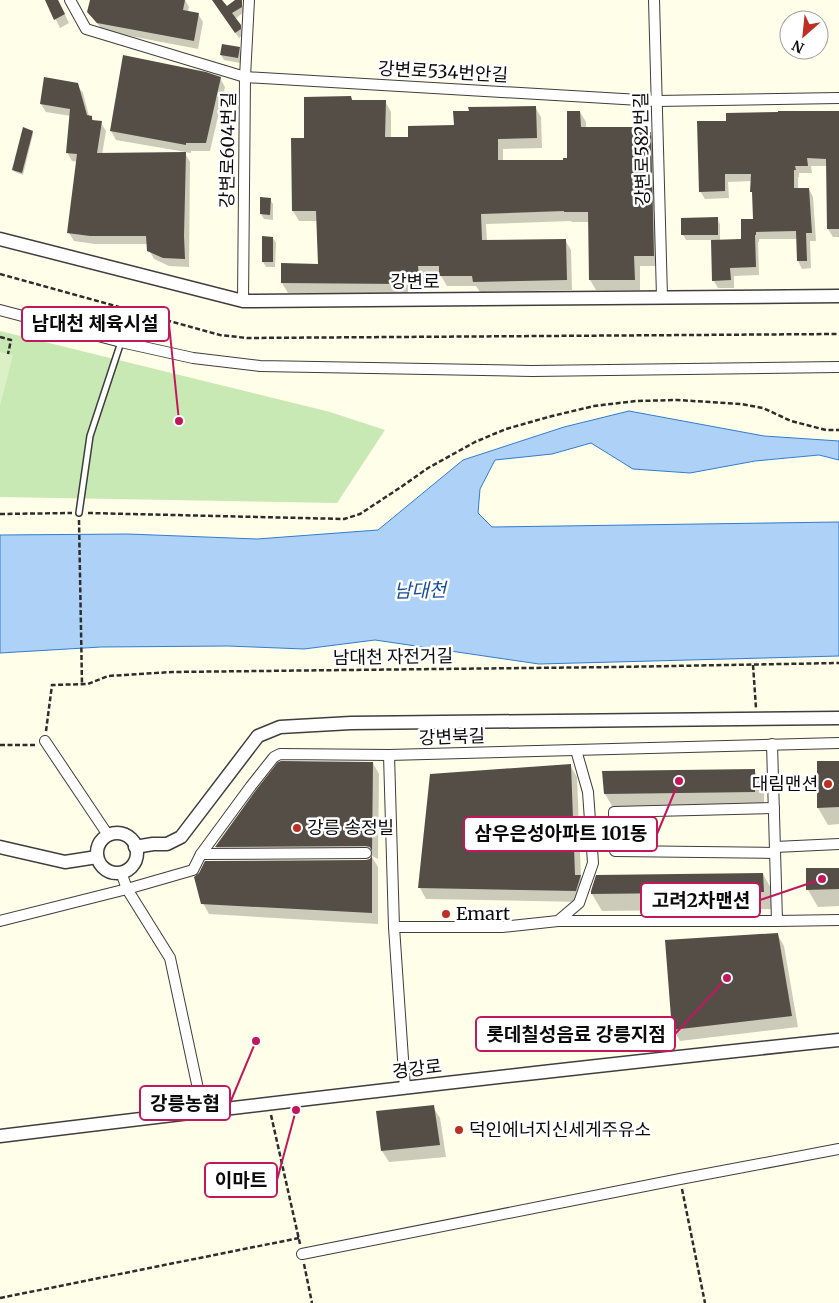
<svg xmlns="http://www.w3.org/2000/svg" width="839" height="1303" viewBox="0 0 839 1303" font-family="Merriweather,'Noto Sans KR',serif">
<rect width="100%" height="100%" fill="#fffee9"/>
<path fill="#c8e9b3" d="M0 331 330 412 385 430 337 503 0 497Z"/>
<path fill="#dbf0c5" d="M0 352 13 355 0 406Z"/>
<path fill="#add1f7" stroke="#337ccf" d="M629 411 764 436 839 441V460L819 455 755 461 690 473 633 469 591 443 552 454 495 460 480 489 478 513 492 527 839 522V656L539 664 375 640 304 649 228 646 101 647 0 653V535L128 534 257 539 378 530 463 460 564 427Z"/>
<g fill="#0003">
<path d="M46 0H58L69 23 60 28Z"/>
<path d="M91 0H185L189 7 188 12 198 14 203 22 198 49 104 31 94 20 89 11Z"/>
<path d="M215 0H221L227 8 238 0 241 3 244 9V12L235 19 243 32V35L239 38 217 6Z"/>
<path d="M239 48 242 54 240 63 224 60 221 55Z"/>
<path d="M124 57 220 78 225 87 210 151H191V153L116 140 111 131Z"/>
<path d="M77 85 83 93 89 116 91 117 94 121 101 123 106 131 102 155 185 153 190 162 189 267 169 266 154 259 149 250 148 244H95L74 241 69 233 78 162 72 161 67 152 71 116 46 112 41 104Z"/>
<path d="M351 98 353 101H385L391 112V138H409L535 107 541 117 542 148 503 149V162H564L569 159 580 112 586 122V128H632L636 134 650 133 656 144 659 266H640V290H596L590 280 589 222H572L571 221 486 224 487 241 565 240 571 250 572 290 480 292 476 286H447L441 276H424V286H408V294L288 293 282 283V265H319L318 221H299L293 211 305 139Z"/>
<path d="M839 112V237H833L828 229V166H811L812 173H799V177H798V189H809L813 197 816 241H810L811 268 802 269 798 261 797 239H759V242H758L759 275 734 276V288H718L713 280 712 240H686L683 235 717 219 720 224V241L742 240 754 220V195L752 191V181L728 182 729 198 705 199 700 191 727 122Z"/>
<path d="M32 132 33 134 23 175 15 172 13 170Z"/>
<path d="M270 199 273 204V220L264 219 261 214Z"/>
<path d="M273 238 276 243 275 267H266L263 262Z"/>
<path d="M839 762V824L828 825 818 808Z"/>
<path d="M279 763H373L379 774 378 859 372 856 222 857 216 847Z"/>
<path d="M570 765 577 777 581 877 587 888 582 902 426 899 420 888Z"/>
<path d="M754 770 764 788V809L615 811 605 794Z"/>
<path d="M372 857 378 867V924L209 914 203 903 366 861 371 860Z"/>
<path d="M839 869V906L818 907 808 890Z"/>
<path d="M763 874 773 892V909L602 911 592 894Z"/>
<path d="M777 934 784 946 798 1027 680 1041 674 1030Z"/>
<path d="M433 1107 440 1118 446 1157 389 1162 382 1151Z"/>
</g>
<g fill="#544e47">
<path d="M45 0H58L65 14 54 20Z"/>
<path d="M90 0H185L183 10 199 13 194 41 97 23 87 12Z"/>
<path d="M212 0H222L227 6 235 0H242V7L232 13 241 25V29L235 33Z"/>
<path d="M222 44 240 47 238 58 220 55Z"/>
<path d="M123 55 206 72 221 77 206 143H186V145L110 131Z"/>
<path d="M44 77 78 83 87 115 92 116V120L102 121 97 153 186 152 184 236 185 259 163 258 147 251 146 236H90L67 233 77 154 66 153 70 109 40 104Z"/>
<path d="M351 96 352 100H386L385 137H408V126L454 125 453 111H469L468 107 536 106 537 138 498 139V160H563V158H567V111H580L581 127H633V132H651L654 256H634L635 280H589L588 212H564V211L481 214 482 240 566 239 567 280 473 282 472 276H439V266H418L419 276H403V284L281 283V263L318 264 316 211H292L291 138H304V97Z"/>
<path d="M778 111H839V229H827L826 159 807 158 808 166H795L796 170H794V188H809L812 233H806L807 261H797L796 231 756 232V235H755L756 267 730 268 731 280 712 281 711 240 741 239V219H753L752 192H750L751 174H725V191L699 192 697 121H726V113L778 112Z"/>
<path d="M23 127 33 131 22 173 12 170Z"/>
<path d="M260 197 271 198 270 215 260 214Z"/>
<path d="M718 217V235H681V218Z"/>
<path d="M262 236 273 237V262H262Z"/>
<path d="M281 761 373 762 372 851 370 847 366 846 215 847 256 790 278 762Z"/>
<path d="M817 761H839V807L817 808Z"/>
<path d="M571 764 575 875H581L576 891 418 888 430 774Z"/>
<path d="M755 769V792L604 794 602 771Z"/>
<path d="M372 855V913L201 904 194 877 199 873 205 861 366 860 370 859Z"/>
<path d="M806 868H839V889L806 890Z"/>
<path d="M763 873 764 892 591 894V891L596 875Z"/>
<path d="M778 933 792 1016 672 1030 665 940Z"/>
<path d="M434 1105 440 1145 381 1151 376 1111Z"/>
</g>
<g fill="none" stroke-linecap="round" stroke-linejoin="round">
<defs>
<path id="service" d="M79 513 90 436 121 342"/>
<g id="minor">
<path d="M70 0 86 29 245 77 657 101 839 98"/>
<path d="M654 0 662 297"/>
<path d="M243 301 245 77 249 0"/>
<path d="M0 310 121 342 193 358 260 366 532 371 839 367"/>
<path d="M45 741 108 835"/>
<path d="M772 744 777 921 839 920"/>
<path d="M389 755 394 927 405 1088"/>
<path d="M774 808 614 812 615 851 775 853"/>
<path d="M775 847 839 844"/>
<path d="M201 854 366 853"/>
<path d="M121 872 127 889 170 958 203 1112"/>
<path d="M0 921 127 889 193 870 201 854 251 786 274 757 280 754 389 755 839 743"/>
<path d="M558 921H777"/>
<path d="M394 927H502L558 921 579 903 593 863 588 792 576 750"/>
<path d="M302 1254 680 1179 839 1149"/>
</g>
<g id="tertiary">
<path d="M0 239 243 301 839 296"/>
<circle cx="117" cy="853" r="20"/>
<path d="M0 847 65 862 97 857"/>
<path d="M135 847 153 844H167L181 837 258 736 280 727 351 723 839 718"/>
<path d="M0 1136C279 1102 559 1069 839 1040"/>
</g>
</defs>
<use href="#service" stroke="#3e3e3e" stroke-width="8"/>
<use href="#minor" stroke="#3e3e3e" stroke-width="12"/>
<use href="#tertiary" stroke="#3e3e3e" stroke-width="15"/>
<g stroke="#2d2d2d" stroke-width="2.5" stroke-dasharray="5 2.5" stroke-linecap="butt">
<path d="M0 274 220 335 247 338 839 334"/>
<path d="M0 337 11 340 8 354"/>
<path d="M88 513 344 519 360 514 401 487 428 468 475 442 506 429 552 416 594 406 636 401 677 400 741 404 763 408 791 421 826 430H839"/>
<path d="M0 514 72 513"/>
<path d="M79 520 82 684"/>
<path d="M753 665 756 708"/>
<path d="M46 731 52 685 88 684 108 676 172 672 615 667 839 663"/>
<path d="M0 745H35"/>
<path d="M271 1115 300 1244"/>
<path d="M682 1189 705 1303"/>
<path d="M304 1264 312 1303"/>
<path d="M0 1298 299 1238"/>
</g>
<use href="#service" stroke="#fff" stroke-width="5"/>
<use href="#minor" stroke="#fff" stroke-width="10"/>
<use href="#tertiary" stroke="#fff" stroke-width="12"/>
</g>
<g fill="#bc2f22" stroke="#fff" stroke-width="2">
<circle cx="828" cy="784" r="5"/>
<circle cx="297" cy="828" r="5"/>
<circle cx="446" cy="914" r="5"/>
<circle cx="459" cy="1130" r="5"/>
</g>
<g text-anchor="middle" stroke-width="5" stroke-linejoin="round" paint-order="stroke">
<g font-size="18" fill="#0b0b0b" stroke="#fff">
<text transform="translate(443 72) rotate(3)" y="6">강변로534번안길</text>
<text transform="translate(642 149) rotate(-91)" y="6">강변로582번길</text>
<text transform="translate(228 150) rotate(-89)" y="6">강변로604번길</text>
<text x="415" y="288">강변로</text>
<text transform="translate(393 657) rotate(-1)" y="6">남대천 자전거길</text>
<text transform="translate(452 737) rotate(-2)" y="6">강변북길</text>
<text transform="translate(417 1069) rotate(-7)" y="6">경강로</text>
</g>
<g font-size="18" fill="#0b0b0b" stroke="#fff" text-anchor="start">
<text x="818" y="790" text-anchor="end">대림맨션</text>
<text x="307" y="834">강릉 송정빌</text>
<text x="456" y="920">Emart</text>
<text x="469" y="1136">덕인에너지신세게주유소</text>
</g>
<g font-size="19" font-style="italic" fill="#144e9d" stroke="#fff">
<text transform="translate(420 590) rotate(-1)" y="7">남대천</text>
</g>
</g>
<path fill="none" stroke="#c2185b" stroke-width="2" d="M179 421L169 324M679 781L657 834M822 879L760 900M727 978L675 1034M256 1041L230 1103M296 1110L277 1180"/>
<g fill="#c2185b" stroke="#fff" stroke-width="2">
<circle cx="179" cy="421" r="5"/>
<circle cx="679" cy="781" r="5"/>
<circle cx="822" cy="879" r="5"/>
<circle cx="727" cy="978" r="5"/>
<circle cx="256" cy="1041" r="5"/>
<circle cx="296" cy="1110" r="5"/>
</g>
<g fill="#fff" stroke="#c2185b" stroke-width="2">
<rect x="22" y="307" width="147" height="34" rx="5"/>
<rect x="464" y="817" width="193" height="34" rx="5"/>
<rect x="641" y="883" width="119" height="34" rx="5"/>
<rect x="476" y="1017" width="199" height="34" rx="5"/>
<rect x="140" y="1086" width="90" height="34" rx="5"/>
<rect x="205" y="1163" width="72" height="34" rx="5"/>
</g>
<g font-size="19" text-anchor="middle" font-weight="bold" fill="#0b0b0b">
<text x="95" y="330">남대천 체육시설</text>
<text x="561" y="840">삼우은성아파트 101동</text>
<text x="701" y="907">고려2차맨션</text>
<text x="576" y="1041">롯데칠성음료 강릉지점</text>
<text x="185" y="1110">강릉농협</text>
<text x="241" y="1187">이마트</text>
</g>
<g transform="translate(804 35) rotate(207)"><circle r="24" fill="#ffffff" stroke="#9d9d9d"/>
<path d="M0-4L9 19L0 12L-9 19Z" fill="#bc2f22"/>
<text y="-8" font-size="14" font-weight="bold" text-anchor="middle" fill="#0b0b0b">N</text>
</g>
</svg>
